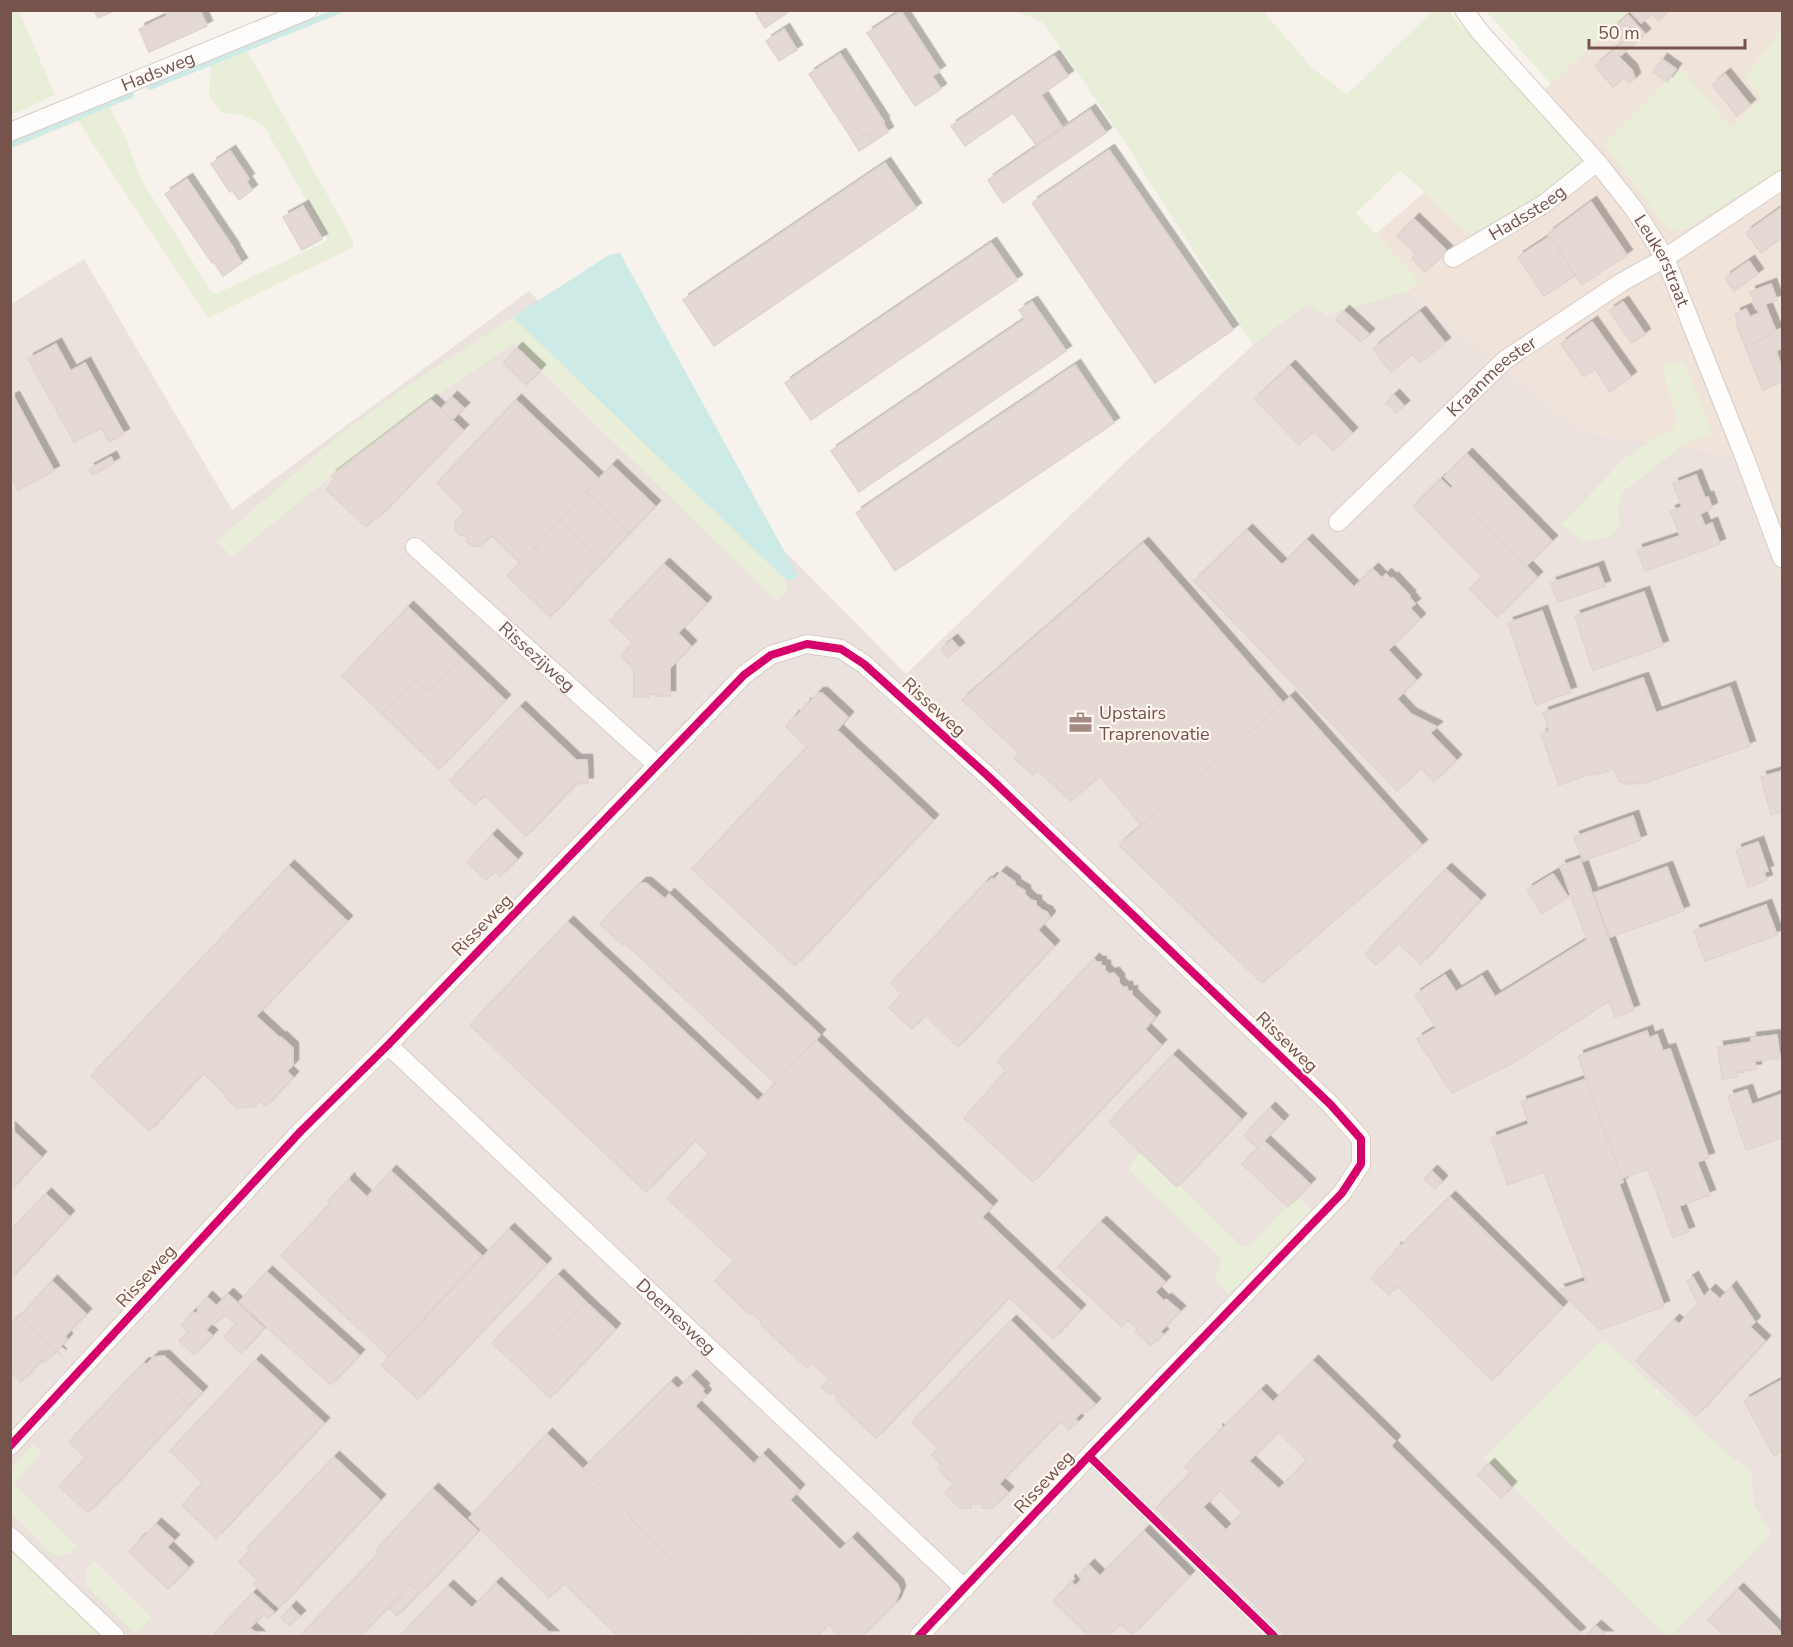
<svg xmlns="http://www.w3.org/2000/svg" width="1793" height="1647" viewBox="0 0 1793 1647" font-family="'Nunito Sans',sans-serif">
<defs>
<filter id="shadow"><feDropShadow dx="5.5" dy="-5.5" stdDeviation="0" flood-color="#0004"/></filter>
</defs>
<rect width="100%" height="100%" fill="#f7f2ec"/>
<path fill="#f0e3da" d="M1624 11H1782V587L1743 457 1582 432 1357 250 1551 84 1625 14Z"/>
<path fill="#ebe2dd" d="M1357 250 1582 432 1743 457 1782 587V1636H11V304L84 259 232 510 529 291 906 674 1135 453Z"/>
<g fill="#e8eed7">
<path d="M11 10 19 11 55 95 11 115Z"/>
<path d="M1624 10 1625 14 1551 84 1486 11Z"/>
<path d="M1016 11H1263L1313 69 1347 94 1433 11H1448L1585 162 1550 190 1470 235 1400 170 1356 213 1420 281 1408 291 1327 315 1309 306 1298 311 1253 345 1122 138 1043 22Z"/>
<path d="M1782 29V168L1686 229 1669 230 1603 144 1680 67 1731 128 1762 97 1744 78Z"/>
<path d="M243 43 353 241V247L208 318 78 121 11 149 10 140 106 100 125 136 141 179 211 291 216 294 327 241 325 233 265 128C253 117 239 114 223 113L213 102 209 92 212 55Z"/>
<path d="M513 317 785 579 788 590 777 601 513 344 431 400 331 476 232 557 217 541 341 433 409 385Z"/>
<path d="M1684 362 1712 433 1683 445 1623 492 1618 507 1620 524 1614 534 1604 539 1582 541 1561 524 1625 458 1656 437 1672 430 1678 420 1661 366Z"/>
<path d="M1140 1153 1148 1156 1243 1247 1252 1244 1294 1199 1303 1201 1311 1210 1229 1294 1215 1280 1222 1260 1130 1171 1131 1164Z"/>
<path d="M1603 1339 1723 1450 1751 1471 1754 1505 1771 1534 1671 1636H1667L1483 1459Z"/>
<path d="M33 1445 42 1452 14 1484 77 1546 69 1554 55 1556 11 1513V1468Z"/>
<path d="M11 1546 105 1636H11Z"/>
<path d="M94 1561 151 1617 136 1634 87 1587 85 1571Z"/>
</g>
<path fill="#ceeae7" d="M620 253 798 576 793 580 785 579 513 317 609 255Z"/>
<g fill="none" stroke-linecap="round" stroke-linejoin="round">
<g stroke="#ceeae7" stroke-width="6">
<path d="M150 87 341 10"/>
<path d="M10 145 131 95"/>
</g>
</g>
<g fill="#e4d9d4" stroke="#e0d4cf" stroke-width="1.5" fill-rule="evenodd" filter="url(#shadow)">
<path d="M94 10H116L98 18Z"/>
<path d="M165 10H200L207 26 149 52 139 29 167 16Z"/>
<path d="M754 10H791L765 28Z"/>
<path d="M1629 10H1649L1652 14 1641 23Z"/>
<path d="M1649 10H1669L1658 21Z"/>
<path d="M901 11 940 71 932 76 941 89 915 106 867 33Z"/>
<path d="M1628 15 1645 34 1619 57 1632 70 1635 78 1630 83 1624 78 1613 87 1595 66 1624 41 1613 28Z"/>
<path d="M784 29 797 50 779 61 766 41Z"/>
<path d="M840 54 884 122 883 123 888 132 873 142 867 134 863 136 857 127 848 133 809 74Z"/>
<path d="M1054 56 1068 76 1041 95 1062 127 1036 145 1013 113 965 146 951 126Z"/>
<path d="M1662 59 1676 69 1667 82 1653 72Z"/>
<path d="M1725 74 1750 105 1737 116 1712 85Z"/>
<path d="M1090 110 1106 133 1003 203 988 180Z"/>
<path d="M857 127 863 136 867 134 873 142 859 151 848 133Z"/>
<path d="M1109 150 1233 330 1155 383 1032 203Z"/>
<path d="M230 151 249 179 246 181 252 190 239 200 232 190 230 192 211 164Z"/>
<path d="M885 163 916 208 714 346 683 300Z"/>
<path d="M187 179 234 249H233L242 263 223 276 214 262 212 263 165 194Z"/>
<path d="M1591 202 1627 255 1582 285 1548 234Z"/>
<path d="M303 206 322 239 302 250 283 217Z"/>
<path d="M1782 207V237L1761 253 1746 233Z"/>
<path d="M1414 219 1447 251 1425 272 1412 259 1416 254 1397 236Z"/>
<path d="M1550 236 1575 276 1544 296 1518 257Z"/>
<path d="M991 243 1017 280 811 420 785 383Z"/>
<path d="M1749 261 1758 274 1734 291 1725 278Z"/>
<path d="M1771 284 1777 300 1765 304 1776 331 1768 333 1770 336 1745 346 1736 323 1738 322 1735 314 1746 309 1750 317 1759 313 1750 292Z"/>
<path d="M1032 302 1066 351 859 492 831 451 1025 319 1019 310Z"/>
<path d="M1623 302 1645 334 1632 343 1609 311Z"/>
<path d="M1344 311 1369 334 1361 342 1336 320Z"/>
<path d="M1420 312 1445 343 1420 363 1413 354 1391 372 1373 349Z"/>
<path d="M1592 322 1631 377 1610 392 1595 369 1584 377 1561 344Z"/>
<path d="M1780 329 1782 336V348L1776 351 1782 368V382L1763 390 1745 346 1770 336 1768 333Z"/>
<path d="M56 344 71 371 85 363 124 434 109 442 101 428 74 442 28 359Z"/>
<path d="M517 348 540 370 526 385 503 363Z"/>
<path d="M1075 365 1114 423 895 571 856 513Z"/>
<path d="M1290 366 1352 433 1333 451 1314 431 1299 445 1255 399Z"/>
<path d="M1394 395 1404 406 1396 413 1386 403Z"/>
<path d="M14 397 54 471 18 490 10 476V399Z"/>
<path d="M452 397 464 408 452 420 441 409Z"/>
<path d="M431 400 463 430 377 519 376 518 366 527 326 489 335 479 331 476Z"/>
<path d="M516 400 599 479 520 563 491 535 481 546H472L466 541 468 539 463 534 461 536 455 530V522L465 511 437 483Z"/>
<path d="M1467 454 1552 541 1526 566 1451 489 1453 486 1444 477Z"/>
<path d="M111 457 114 463 93 475 89 469Z"/>
<path d="M612 465 655 506 629 533 586 492Z"/>
<path d="M1696 475 1705 498 1708 497 1712 508 1700 514 1705 526 1712 523 1720 544 1645 571 1637 550 1680 536 1670 511 1682 507 1673 484Z"/>
<path d="M1441 479 1537 577 1497 617 1470 589 1482 577 1413 506Z"/>
<path d="M586 492 629 533 603 561 559 521Z"/>
<path d="M559 521 603 561 577 588 534 548Z"/>
<path d="M1247 530 1282 565 1307 540 1354 587 1373 569 1382 578 1386 574 1391 579 1393 578 1410 596 1409 597 1415 604 1410 608 1420 619 1388 650 1416 680 1397 699 1411 714 1437 727 1430 733 1456 760 1434 782 1421 768 1397 791 1194 581Z"/>
<path d="M1143 543 1283 703 1142 826 1100 776 1071 801 1037 770 1033 775 1014 758 1019 753 962 700Z"/>
<path d="M534 548 577 588 550 617 507 576Z"/>
<path d="M664 564 706 603 678 633 691 646 670 668V696H656V694H649V697H634V669L621 656 633 643 610 621Z"/>
<path d="M1598 567 1605 586 1558 602 1551 583Z"/>
<path d="M1644 592 1663 646 1593 670 1575 616Z"/>
<path d="M408 607 461 658 428 692 415 680 382 714 342 676Z"/>
<path d="M1542 611 1571 692 1536 705 1508 623Z"/>
<path d="M952 640 959 648 948 657 941 649Z"/>
<path d="M461 658 505 700 439 769 382 714 415 680 428 692Z"/>
<path d="M1643 678 1656 713 1730 687 1750 746 1642 784 1641 782 1635 784H1626L1619 781 1614 769 1595 775 1594 773 1559 785 1541 734 1549 731 1543 713Z"/>
<path d="M818 693H822L848 717 837 730 933 820 795 966 692 869 807 747 786 727 794 716 796 717 805 706V704H808Z"/>
<path d="M1290 697 1422 845 1262 983 1119 845Z"/>
<path d="M520 707 576 760H587L588 783 576 784 526 836 484 795 475 805 450 781Z"/>
<path d="M1782 771V812L1771 815 1761 777Z"/>
<path d="M1633 816 1641 840 1583 861 1574 837Z"/>
<path d="M492 835 517 859 500 877 494 871 486 880 467 862Z"/>
<path d="M1758 842 1768 871 1764 872 1767 880 1748 887 1736 850Z"/>
<path d="M1580 859 1634 1010 1615 1017 1609 1001 1513 1063 1452 1093 1417 1039 1436 1028 1415 995 1445 975 1456 992 1482 976 1495 997 1587 940 1560 866Z"/>
<path d="M289 866 347 921 256 1016 280 1038 281 1037 293 1048V1065L287 1071 293 1077 266 1106 260 1101 254 1107 237 1108 225 1097 226 1095 203 1073 149 1131 91 1076Z"/>
<path d="M1667 867 1684 911 1610 937 1594 893Z"/>
<path d="M1446 869 1480 900 1421 964 1398 943 1376 965 1365 954Z"/>
<path d="M1001 872 1015 882V885L1025 891V894L1031 900 1036 901V905L1042 910 1047 912 1050 917 1038 930 1054 946 958 1047 925 1015 912 1029 889 1008 902 994 891 983 986 882 987 883 992 878 994 880Z"/>
<path d="M1553 874 1568 897 1542 914 1527 890Z"/>
<path d="M641 883H646L665 899 669 894 820 1035 775 1083 625 943 623 945 600 924Z"/>
<path d="M1766 905 1777 935 1705 961 1694 931Z"/>
<path d="M568 922 758 1101 816 1040 992 1206 982 1217 1080 1310 1053 1339 1009 1297 876 1438 836 1400 838 1397 832 1392 830 1395 822 1387 829 1379 812 1363 807 1368 760 1324 762 1322 752 1312 750 1315 715 1281 734 1261 667 1198 709 1154 695 1140 646 1192 470 1025Z"/>
<path d="M1094 959 1097 962H1101L1100 965 1105 966V970L1109 974 1114 973 1119 979V983L1123 987H1127L1128 992 1132 991V995L1155 1017 1145 1029 1161 1045 1033 1182 964 1118 1006 1071 997 1062Z"/>
<path d="M1647 1031 1649 1038 1657 1035 1663 1051 1670 1049 1709 1158 1697 1162 1710 1195 1679 1206 1689 1232 1673 1237 1648 1169 1622 1178 1578 1056Z"/>
<path d="M1777 1035 1780 1058 1755 1061 1756 1069 1737 1072 1738 1077 1722 1079 1718 1047 1752 1042 1751 1038Z"/>
<path d="M1173 1055 1241 1119 1177 1187 1109 1122Z"/>
<path d="M1586 1079 1623 1182 1619 1184 1664 1306 1600 1330 1559 1290 1586 1281 1544 1172 1508 1185 1491 1138 1529 1124 1521 1102Z"/>
<path d="M1747 1090 1752 1105 1782 1094V1138L1746 1150 1728 1096Z"/>
<path d="M1270 1108 1283 1121 1257 1148 1244 1135Z"/>
<path d="M10 1128 41 1157 10 1190Z"/>
<path d="M1264 1141 1310 1184 1288 1207 1242 1164Z"/>
<path d="M391 1171 482 1256 388 1356 281 1256 331 1203 328 1201 350 1178 349 1180 367 1197Z"/>
<path d="M1432 1171 1442 1181 1435 1189 1424 1179Z"/>
<path d="M46 1194 69 1216 10 1279V1231Z"/>
<path d="M1450 1197 1562 1307 1492 1380 1397 1286 1389 1295 1371 1278 1397 1250 1395 1248 1398 1249Z"/>
<path d="M1101 1222 1165 1282 1155 1292 1164 1301 1166 1299 1180 1311 1160 1332 1163 1334 1151 1346 1135 1331 1138 1329 1128 1320 1122 1327 1058 1267Z"/>
<path d="M509 1229 546 1264 418 1399 381 1365Z"/>
<path d="M267 1272 359 1355 331 1385 239 1302Z"/>
<path d="M558 1275 586 1302 521 1370 492 1343Z"/>
<path d="M1693 1277 1704 1297 1710 1290 1720 1299 1731 1287 1755 1322 1750 1327 1765 1341 1696 1416 1636 1361 1674 1320 1679 1324 1698 1304 1687 1281Z"/>
<path d="M52 1281 86 1314 65 1336 67 1339 57 1350 61 1355 20 1316Z"/>
<path d="M228 1294 264 1328 241 1353 224 1337 236 1325 216 1306Z"/>
<path d="M207 1297 225 1314 214 1325 212 1323 206 1330 212 1335 194 1355 179 1341 188 1331 181 1325 193 1312 195 1314 199 1310 197 1308Z"/>
<path d="M586 1302 615 1329 550 1398 521 1370Z"/>
<path d="M20 1316 61 1355 56 1351 45 1362 43 1359 21 1382 10 1372V1325Z"/>
<path d="M1011 1321 1095 1404 1086 1413 1083 1411 1075 1419 1078 1421 1069 1430 1060 1421 999 1484 1008 1492 993 1508H982V1504H971V1508H960L945 1493 953 1484 938 1469 942 1465 932 1455 938 1448 912 1422Z"/>
<path d="M164 1356 202 1392 189 1406 146 1365 154 1357Z"/>
<path d="M256 1360 324 1423 216 1538 182 1505 203 1483 170 1451Z"/>
<path d="M1313 1361 1395 1441 1391 1446 1580 1633 1576 1636H1536L1535 1635 1533 1636H1287L1156 1508 1191 1473 1185 1467 1219 1432 1217 1429 1220 1431 1261 1390 1273 1402ZM1278 1432 1307 1460 1279 1489 1249 1461ZM1220 1490 1243 1513 1226 1530 1203 1507Z"/>
<path d="M144 1363 189 1406 158 1439 112 1396Z"/>
<path d="M691 1376 704 1389 702 1391 706 1395 695 1406 754 1464 763 1454 799 1490 790 1500 840 1550 852 1538 898 1585 900 1591 895 1603 862 1636H840L829 1625 817 1636H752L630 1518 632 1517 583 1469 671 1382 678 1389Z"/>
<path d="M1782 1380V1451L1774 1456 1744 1401Z"/>
<path d="M112 1396 158 1439 115 1485 69 1442Z"/>
<path d="M547 1434 632 1517 630 1518 752 1636H618L564 1583 549 1598 469 1518Z"/>
<path d="M334 1457 380 1500 279 1608 253 1584 257 1579 239 1562 250 1550 247 1548Z"/>
<path d="M86 1458 115 1485 88 1513 59 1486Z"/>
<path d="M1489 1464 1511 1487 1501 1498 1478 1475Z"/>
<path d="M433 1489 478 1531 420 1593 410 1584 360 1636H300L379 1553 376 1550Z"/>
<path d="M156 1524 174 1540 167 1547 188 1567 168 1589 129 1552 140 1539 141 1540Z"/>
<path d="M1144 1531 1189 1576 1132 1635 1121 1624 1108 1636H1089L1053 1601 1071 1584 1069 1582 1070 1580 1075 1586 1083 1578 1079 1575 1089 1565 1100 1576Z"/>
<path d="M496 1583 553 1636H400L448 1586 472 1608Z"/>
<path d="M410 1584 419 1592 397 1616 389 1608Z"/>
<path d="M1738 1589 1782 1633V1636H1725L1708 1620Z"/>
<path d="M253 1593 274 1612 268 1619 263 1614 250 1628 259 1636H218L215 1633Z"/>
<path d="M291 1607 300 1616 289 1626 281 1618Z"/>
<path d="M1596 1626 1607 1636H1586Z"/>
</g>
<g fill="none" stroke-linecap="round" stroke-linejoin="round">
<defs>
<g id="minor">
<path id="s1" d="M1464 10 1480 32 1597 162 1634 209 1665 258 1744 456 1782 558"/>
<path id="s2" d="M10 132 308 10"/>
<path id="s3" d="M1453 258 1544 204 1597 162"/>
<path id="s4" d="M1338 522 1505 360 1622 282 1665 258 1782 180"/>
<path id="s5" d="M415 547 657 765"/>
<path id="s6" d="M388 1045 965 1589"/>
<path d="M10 1446 300 1132 388 1045 744 675 771 655 807 644 841 649 864 664 988 776 1331 1105 1361 1139V1164L1342 1193 1089 1456 919 1636"/>
<path d="M10 1536 115 1636"/>
</g>
</defs>
<use href="#minor" stroke="#d6cdc8" stroke-width="20"/>
<use href="#minor" stroke="#fefdfc" stroke-width="18"/>
<defs>
<g id="cycleway">
<path d="M10 1446 300 1132 388 1045 744 675 771 655 807 644 841 649 864 664 988 776 1331 1105 1361 1139V1164L1342 1193 1089 1456 919 1636"/>
<path d="M1089 1456 1274 1636"/>
</g>
</defs>
<use href="#cycleway" stroke="#fff6ef" stroke-width="11"/>
<use href="#cycleway" stroke="#d6006c" stroke-width="8"/>
</g>
<defs>
<symbol id="office-bare" viewBox="-9 -9 18 18"><path d="M-6-3h4V-5.5h4V-3h4V5H-6ZM-1-4.5V-3h2v-1.5ZM-6 0V1H6V0Z" fill="#a38b84" stroke="#fff6ef" stroke-width="2.5" paint-order="stroke"/></symbol>
</defs>
<g fill-rule="evenodd">
<use href="#office-bare" x="1064" y="706" width="33" height="33"/>
</g>
<g text-anchor="middle" stroke-width="4.5" stroke-linejoin="round" paint-order="stroke">
<g font-size="18" fill="#76544c" stroke="#fff6ef">
<text dy="6" stroke="none"><textPath href="#s2" startOffset="160">Hadsweg</textPath></text>
<text dy="6" stroke="none"><textPath href="#s3" startOffset="87">Hadssteeg</textPath></text>
<text dy="6" stroke="none"><textPath href="#s1" startOffset="321">Leukerstraat</textPath></text>
<text dy="6" stroke="none"><textPath href="#s4" startOffset="212">Kraanmeester</textPath></text>
<text dy="6" stroke="none"><textPath href="#s5" startOffset="164">Rissezijweg</textPath></text>
<text transform="translate(934 707) rotate(42)" y="6">Risseweg</text>
<text transform="translate(482 925) rotate(-46)" y="6">Risseweg</text>
<text transform="translate(1287 1042) rotate(44)" y="6">Risseweg</text>
<text transform="translate(146 1276) rotate(-47)" y="6">Risseweg</text>
<text dy="6" stroke="none"><textPath href="#s6" startOffset="396">Doemesweg</textPath></text>
<text transform="translate(1044 1482) rotate(-47)" y="6">Risseweg</text>
</g>
<g font-size="18" fill="#76544c" stroke="#fff6ef" text-anchor="start">
<text x="1099" y="719">Upstairs<tspan x="1099" dy="21">Traprenovatie</tspan></text>
</g>
</g>
<rect width="1793" height="1647" fill="none" stroke="#76544c" stroke-width="24"/>
<path d="M1589 39v9h156v-9" fill="none" stroke="#76544c" stroke-width="3"/>
<text x="1598" y="39" font-size="18" fill="#76544c" stroke="#fff6ef" stroke-width="4.5" paint-order="stroke">50 m</text>
</svg>
